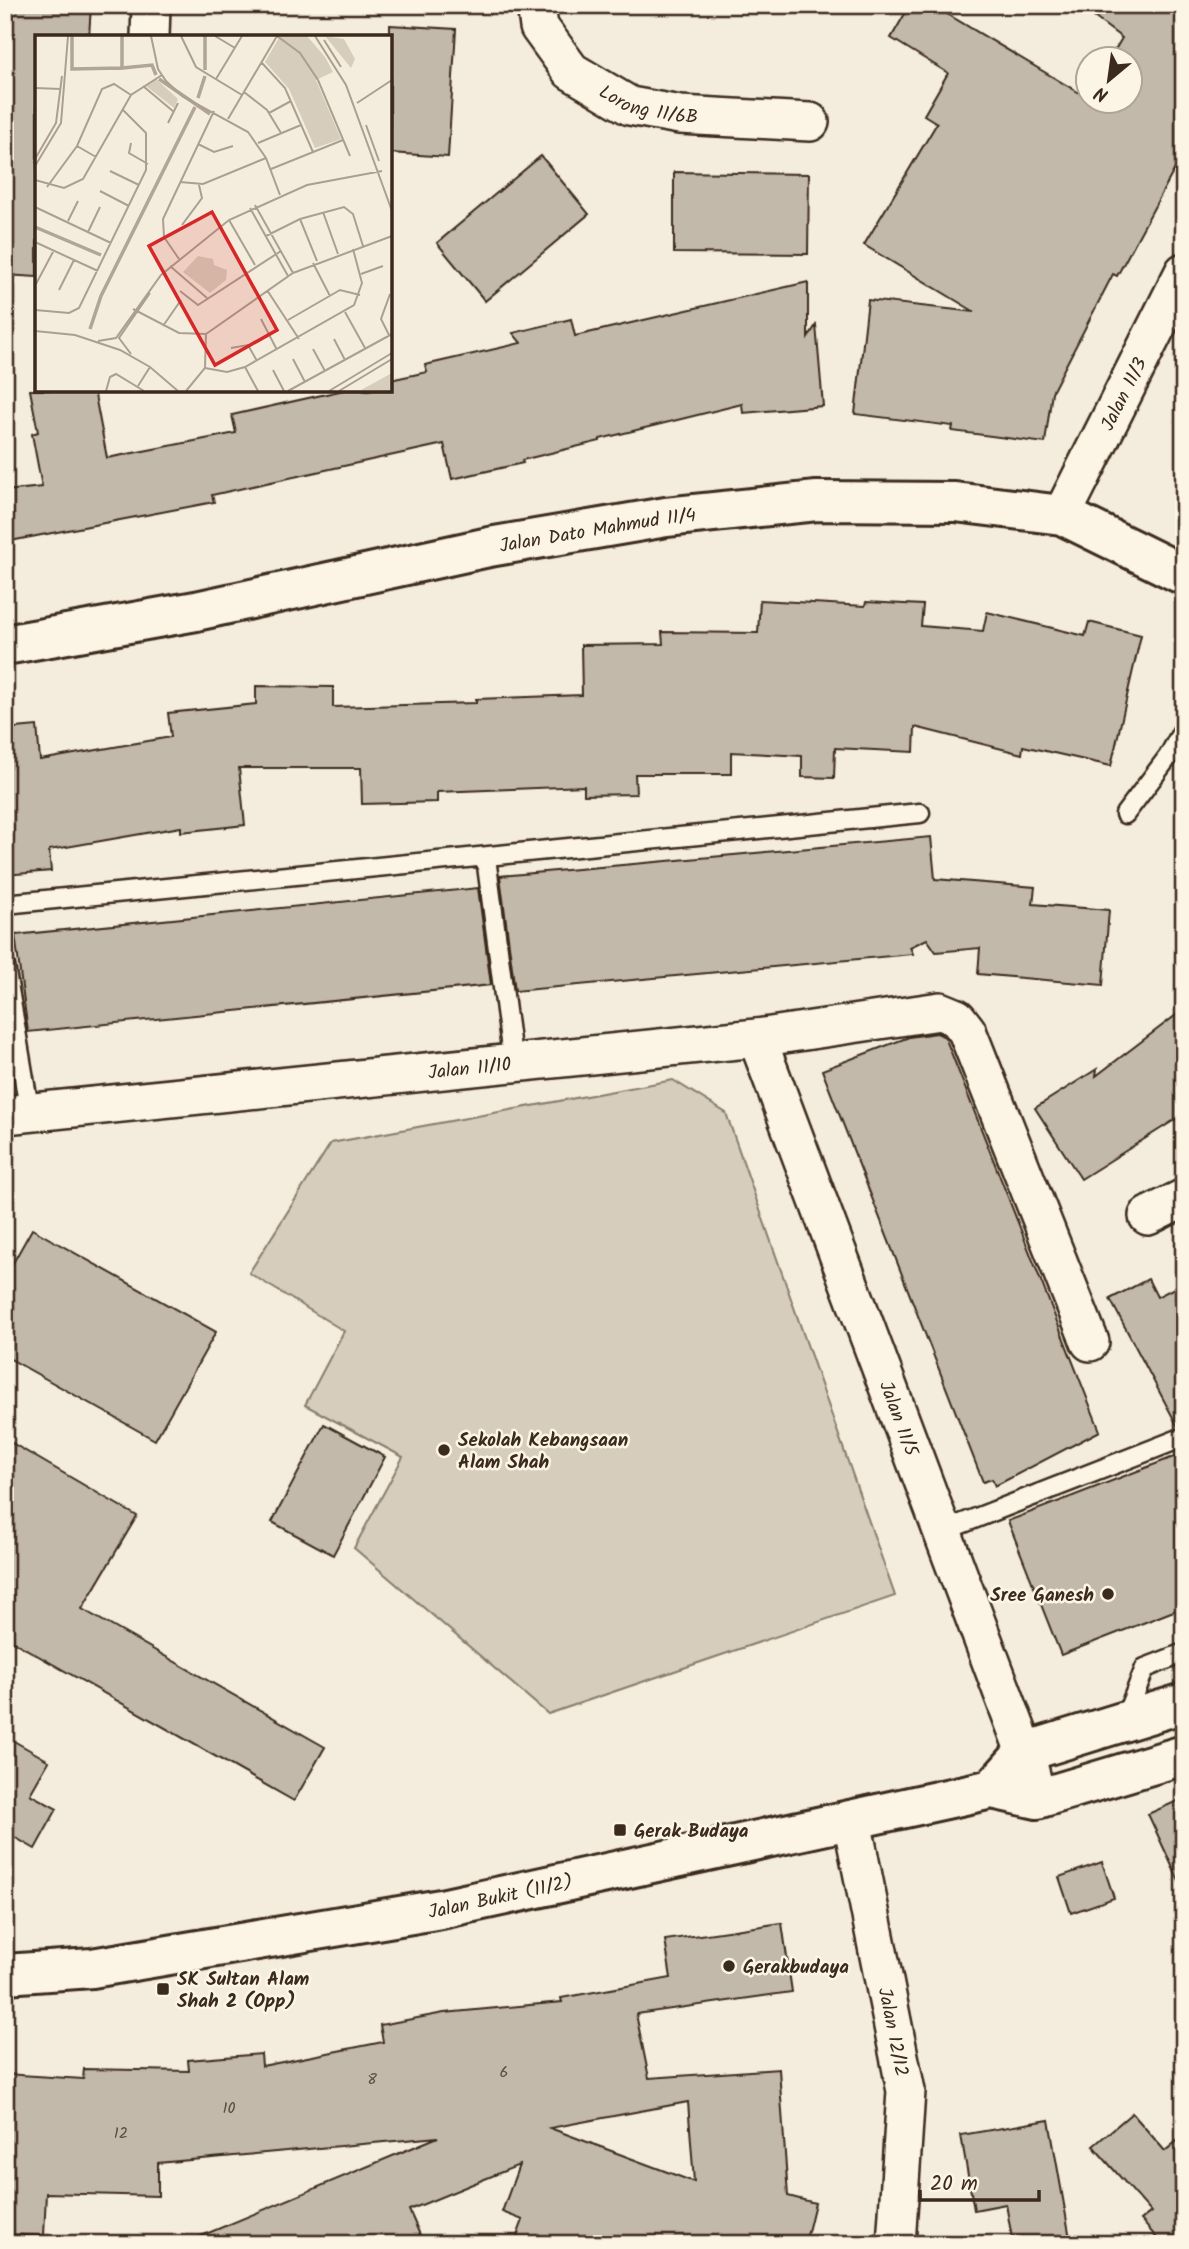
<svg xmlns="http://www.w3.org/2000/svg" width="1189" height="2249" viewBox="0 0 1189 2249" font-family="Kalam,sans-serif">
<rect width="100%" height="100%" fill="#f4eddd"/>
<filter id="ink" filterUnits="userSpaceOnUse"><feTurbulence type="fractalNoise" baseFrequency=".0143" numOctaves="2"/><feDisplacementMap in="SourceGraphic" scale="14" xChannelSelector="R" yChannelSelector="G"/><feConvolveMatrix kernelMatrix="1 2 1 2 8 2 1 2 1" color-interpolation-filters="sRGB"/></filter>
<g filter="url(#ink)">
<path fill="#d6cdbd" stroke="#887c6e" stroke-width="2" d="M673 1080 726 1113 895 1596 548 1714 354 1548 403 1457 305 1405 344 1331 249 1273 331 1143Z"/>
<g fill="#c3b9aa" stroke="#3b2a1e" stroke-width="2" fill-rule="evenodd">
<path d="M5 5H91L89 37H37V277L5 275Z"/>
<path d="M910 5H932L1088 98V102H1130V60H1109L1122 38 1078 5H1184V152L1117 276 1113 274 1052 392 1045 443 952 431 953 426 855 414 868 300 975 312 864 245 937 123 924 115 948 73 891 38Z"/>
<path d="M390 25 456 29 448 157 390 153Z"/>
<path d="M541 156 589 214 485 301 437 243Z"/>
<path d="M674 172 809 174 808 254 674 253Z"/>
<path d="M808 282V338L816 325 823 406 743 413 742 404 600 439V441L522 460 523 463 452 479 444 444 212 495 214 502 5 542V491L42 487 32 434 38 432 30 390H94L107 458 236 433 232 415 344 390H390V380L427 372 425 365 521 343 513 333 571 319 575 336Z"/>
<path d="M760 600 865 606 866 602 923 605 921 626 983 631 987 612 1085 636 1089 622 1141 635 1111 766 1023 746 1022 754 915 727 914 752 835 748 834 778 802 777V756L731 752V774H635L636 794 584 795V786L437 792V802L362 804 361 768H239L245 825 181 832V827L49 850 51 871 5 875V729L37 726 40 760 171 737 168 713 256 704V686L333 687V707L476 703V699L582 695 581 645 663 644 662 632 758 633Z"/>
<path d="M931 837 935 879 1035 887 1033 904 1109 910 1103 985 978 974 980 948 936 952 927 939 910 947 913 954 515 991 500 876Z"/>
<path d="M478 888 491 985 28 1032 15 935Z"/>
<path d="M1184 1009V1114L1081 1179 1035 1108 1097 1069 1096 1076Z"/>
<path d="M937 1033 945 1037 1100 1431 995 1486 992 1479 983 1482 822 1070 909 1037Z"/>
<path d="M32 1229 216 1332 155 1440 5 1356V1277Z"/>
<path d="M1148 1279 1157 1297 1184 1283V1426L1178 1427 1110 1299Z"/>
<path d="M324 1424 385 1457 333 1555 272 1522Z"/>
<path d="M5 1439 137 1516 82 1609 325 1747 294 1801 5 1637Z"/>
<path d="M1184 1453V1607L1061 1655 1008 1521Z"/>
<path d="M5 1736 49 1761 30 1794 57 1809 35 1849 7 1833 5 1837Z"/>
<path d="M1184 1798V1892L1148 1814Z"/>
<path d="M1102 1862 1114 1898 1071 1913 1059 1877Z"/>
<path d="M782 1923 792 1992 636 2014 649 2078 779 2069 788 2196 815 2203 805 2244H514L523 2220 502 2212 519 2165 409 2210 424 2244H182L438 2137 158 2163V2196L46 2193 44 2236 5 2234V2074L83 2079 84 2069 189 2071 188 2060 261 2054 262 2066 383 2042 380 2025 444 2013 562 2002 561 1998 671 1978 665 1940ZM688 2102 694 2182 550 2128Z"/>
<path d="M1132 2113 1165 2151 1184 2135V2244H1162L1141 2220 1151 2212 1093 2146Z"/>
<path d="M1049 2120 1071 2244H1013L1006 2204 974 2210 961 2135Z"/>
</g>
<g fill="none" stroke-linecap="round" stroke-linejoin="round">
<defs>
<g id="lane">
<path d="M1125 814 1168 757 1184 728"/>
<path d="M486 858 513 1064"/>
<path d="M5 904 920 813"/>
<path d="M5 966 30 1114"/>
<path d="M943 1531 1184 1437"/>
<path d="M1125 1718 1145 1668 1184 1653"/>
</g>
<g id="street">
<path id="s1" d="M536 5 539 27 571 71 630 106 680 115 810 122"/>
<path d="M150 37 151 5"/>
<path id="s2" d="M1062 515 1184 272"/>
<path id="s3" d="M757 1038 1025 1752 1037 1799"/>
<path id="s4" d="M5 1115 757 1038 940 1011 957 1018 967 1031 1090 1342"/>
<path d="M1148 1216 1184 1198"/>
<path id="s5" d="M852 1821 906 2091 896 2244"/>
</g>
<g id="secondary">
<path id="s6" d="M5 645 196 611 489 547 666 517 817 501 955 502 1062 515 1184 575"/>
<path d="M992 1789 1025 1752 1184 1703"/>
<path id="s7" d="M5 1974 92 1968 441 1909 992 1789 1037 1799 1184 1755"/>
</g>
</defs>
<use href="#lane" stroke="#3b2a1e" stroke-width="23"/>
<use href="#street" stroke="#3b2a1e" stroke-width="42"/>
<use href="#secondary" stroke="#3b2a1e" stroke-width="44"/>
<use href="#lane" stroke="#fcf5e5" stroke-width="18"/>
<use href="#street" stroke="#fcf5e5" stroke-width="37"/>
<use href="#secondary" stroke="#fcf5e5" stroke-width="38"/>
</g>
</g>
<g fill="#3b2a1e" stroke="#fcf5e5" stroke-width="2.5">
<circle cx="444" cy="1450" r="7"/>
<circle cx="1108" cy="1594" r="7"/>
<rect x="613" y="1823" width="14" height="14" rx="3.5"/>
<circle cx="729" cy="1966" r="7"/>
<rect x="156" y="1982" width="14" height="14" rx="3.5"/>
</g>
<g text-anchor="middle" stroke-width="5" stroke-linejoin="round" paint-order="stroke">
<g font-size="16" fill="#5d4e41">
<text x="504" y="2077">6</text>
<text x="372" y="2084">8</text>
<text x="229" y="2113">10</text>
<text x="121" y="2138">12</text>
</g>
<g font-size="19" fill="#3b2a1e" stroke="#fcf5e5">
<text dy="7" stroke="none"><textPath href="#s1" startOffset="163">Lorong 11/6B</textPath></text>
<text dy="7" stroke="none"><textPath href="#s2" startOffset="136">Jalan 11/3</textPath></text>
<text dy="7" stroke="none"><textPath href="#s6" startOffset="604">Jalan Dato Mahmud 11/4</textPath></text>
<text dy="7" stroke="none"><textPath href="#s4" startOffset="467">Jalan 11/10</textPath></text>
<text dy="7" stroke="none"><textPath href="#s3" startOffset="406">Jalan 11/5</textPath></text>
<text dy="7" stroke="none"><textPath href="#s7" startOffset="502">Jalan Bukit (11/2)</textPath></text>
<text dy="7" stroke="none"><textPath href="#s5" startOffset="215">Jalan 12/12</textPath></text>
</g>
<g font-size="19" font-weight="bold" fill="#3b2a1e" stroke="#fcf5e5" text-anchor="start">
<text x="458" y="1446">Sekolah Kebangsaan<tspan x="458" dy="22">Alam Shah</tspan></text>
<text x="1094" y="1601" text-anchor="end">Sree Ganesh</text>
<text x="634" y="1837">Gerak Budaya</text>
<text x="743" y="1973">Gerakbudaya</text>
<text x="177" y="1985">SK Sultan Alam<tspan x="177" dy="22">Shah 2 (Opp)</tspan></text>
</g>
</g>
<g transform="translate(35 35)">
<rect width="357" height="357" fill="#f4eddd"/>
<path d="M245 1H272L290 22 298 37 281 45 306 104 280 113 254 54 230 27ZM290 1 309 4 320 24 316 33ZM121 44 143 64 139 73 111 51ZM163 221 178 224 179 230 192 235 191 245 175 258 148 237ZM357 338V356L326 355Z" fill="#d6cdbd"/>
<path fill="none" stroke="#b0a596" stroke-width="3.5" d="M37 1V34L87 33M87 1V33L117 30 121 40M170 35V1M124 44 175 79M163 63 170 41M0 192 66 220M55 294 66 261 160 72"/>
<path fill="none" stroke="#aa9f91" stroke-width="2" d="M116 1 123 34 131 46 147 61 213 97 231 123 245 160M146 1 161 32 207 60M180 1 200 13M242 1 265 18 283 45 315 121M280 1 311 50 357 176M289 5 306 32M227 28 250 53 278 117M181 44 207 1M108 51 139 77M0 53 26 54M209 57 232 75 246 98M322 68 357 45M234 78 256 66M193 84 242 1M133 88 143 68M331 90 344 126M96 108 94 118 113 129M223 108 266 90M163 109 179 117 198 111M42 111 61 122M0 124 21 88 27 41M0 131 26 88 33 1M236 134 308 105M75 136 104 150M0 145 29 153 48 144 96 60 127 40M145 147 168 149 231 123M12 152 42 111 67 54 79 49 96 60M65 156 94 171M220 170 258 238M0 172 76 208M215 173 253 241M288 177 303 219M265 184 282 226M194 185 220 230M33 186 43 166M147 190 167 163 164 150M53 197 65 172M231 201 265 184 309 172 318 179 328 211M0 207 63 236M144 224 129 202 128 184 179 76M278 228 295 261M135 231 172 263M326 239 348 231M1 249 19 215M24 255 39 225M232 255 264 304M145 256 163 270 246 216M98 274 144 298 171 299 258 238 357 201M0 275 34 278 44 273 111 135V98L87 74M310 277 330 313M226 284 242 315M253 285 305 255 325 260M128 291 146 265M0 296 40 300 85 315 115 332 143 356M354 300 346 284 355 259M299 304 310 325M63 306 81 303 126 240 194 185 272 150 347 136M196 313 213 310 222 326M278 314 290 336M96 319 84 303 115 258M258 324 270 347M210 332 223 356M170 333 192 337 210 332 319 270 327 248 318 214M238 335 249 356M103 351 115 332M71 356 75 342 81 339 109 356M151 356 170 333 171 299M253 356 357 299M294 356 357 318M304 356 357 324"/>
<path fill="#d62828" fill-opacity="0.15" stroke="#d62828" stroke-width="3.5" d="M177 177 242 295 180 330 114 211Z"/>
<rect width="357" height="357" fill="none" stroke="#3b2a1e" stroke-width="3.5"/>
</g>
<rect width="1189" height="2249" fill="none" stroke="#fcf5e5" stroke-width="28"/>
<rect x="14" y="14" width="1161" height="2221" fill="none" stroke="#3b2a1e" stroke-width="2.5" filter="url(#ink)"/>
<g transform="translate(1109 80) rotate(209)"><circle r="33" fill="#fcf5e5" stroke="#afa495" stroke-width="2"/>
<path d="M0-5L12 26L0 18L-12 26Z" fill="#3b2a1e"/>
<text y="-10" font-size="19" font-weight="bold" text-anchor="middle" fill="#3b2a1e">N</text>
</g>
<path d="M920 2190v10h119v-10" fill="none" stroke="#3b2a1e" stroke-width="3.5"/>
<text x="930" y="2190" font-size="21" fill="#3b2a1e" stroke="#fcf5e5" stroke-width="5" paint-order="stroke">20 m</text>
</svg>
